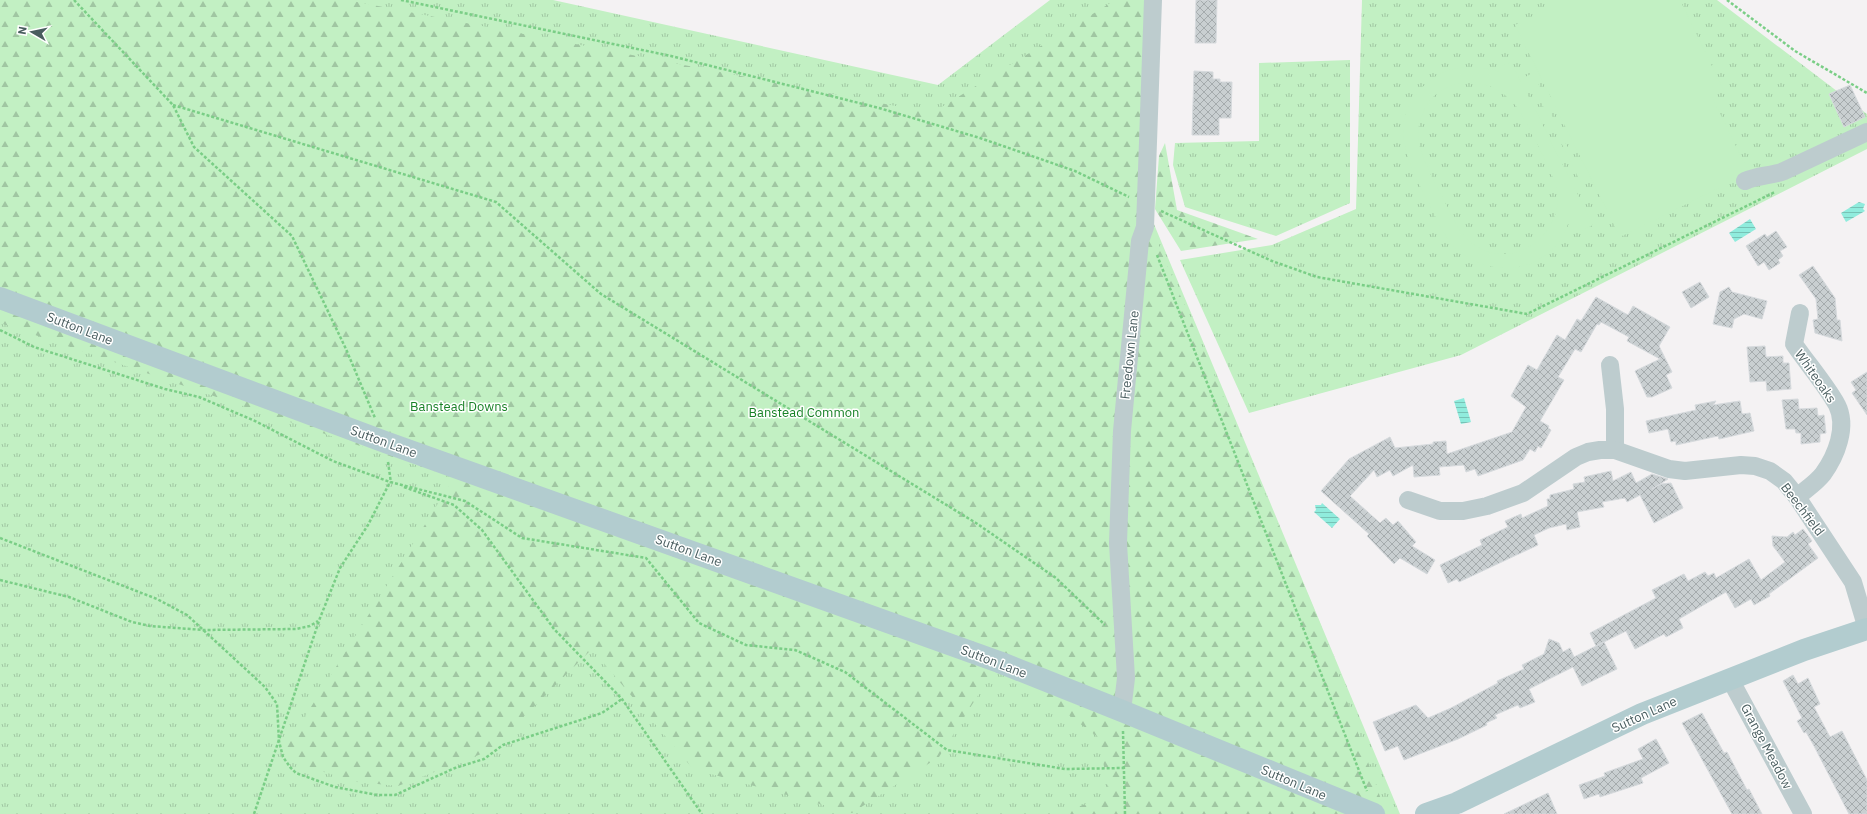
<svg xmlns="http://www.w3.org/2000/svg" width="1867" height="814" viewBox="0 0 1867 814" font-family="'IBM Plex Sans',sans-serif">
<defs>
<pattern id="grass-tufts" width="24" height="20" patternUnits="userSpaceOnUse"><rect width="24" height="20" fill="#c2f0c3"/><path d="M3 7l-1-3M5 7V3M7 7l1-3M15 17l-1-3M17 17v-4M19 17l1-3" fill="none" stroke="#a0c6a2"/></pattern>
<pattern id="forest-firs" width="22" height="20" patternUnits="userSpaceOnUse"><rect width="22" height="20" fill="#c2f0c3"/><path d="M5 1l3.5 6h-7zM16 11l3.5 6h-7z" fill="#a0c6a2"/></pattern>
<pattern id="water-rules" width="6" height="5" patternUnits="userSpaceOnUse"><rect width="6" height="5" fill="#90ecdd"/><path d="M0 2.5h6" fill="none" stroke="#78c2b6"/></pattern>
<pattern id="building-cross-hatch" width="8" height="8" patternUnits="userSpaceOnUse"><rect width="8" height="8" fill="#c9cfd1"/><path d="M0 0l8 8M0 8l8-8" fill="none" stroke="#a5abad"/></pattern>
</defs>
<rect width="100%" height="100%" fill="#f4f2f3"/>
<g fill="url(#grass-tufts)">
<path d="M0 0H553L938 85 1050 0H1153L1146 205 1400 814H0Z"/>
<path d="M1362 0H1717L1867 114V149L1461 355 1249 413 1180 260 1272 245 1356 209Z"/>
<path d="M1350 60V203L1276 236 1185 207 1173 165 1175 143 1259 141V63Z"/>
</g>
<g fill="url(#forest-firs)">
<path d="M0 0H347L932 113 1112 2 1113 0H1147L1141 208 1157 241 1320 623 1386 814H1059L1109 795 1099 738 999 662 939 757 852 813 693 769 592 649 489 751 398 786 357 782 301 765 286 747 454 478 0 323Z"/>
<path d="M1165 143 1177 210 1258 239 1181 251 1155 209 1159 156Z"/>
</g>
<g fill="#c2f0c3" fill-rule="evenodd">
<path d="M1565 0H1680L1724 91 1712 97 1749 173 1620 237 1515 25Z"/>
<path d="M1511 62 1593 225 1580 232 1571 214C1558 272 1493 285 1452 245 1441 230 1434 213 1425 196 1404 154 1386 114 1432 79 1452 64 1477 65 1499 72L1498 68ZM1471 82C1492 84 1507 93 1520 111 1529 130 1557 177 1558 196 1559 240 1510 271 1473 244 1466 239 1461 233 1457 226 1450 212 1443 199 1436 185 1422 157 1409 135 1427 105 1437 89 1453 83 1471 82Z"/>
<path d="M1533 73 1544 95 1542 96 1585 182 1581 183 1539 98 1536 99 1525 77Z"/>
</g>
<g fill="url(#water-rules)">
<path d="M1859 202 1865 204 1863 209 1865 211 1846 222 1841 213Z"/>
<path d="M1750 219 1756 229 1735 242 1729 233Z"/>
<path d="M1464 398 1471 422 1461 424 1454 401Z"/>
<path d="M1322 503 1340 519 1332 528 1314 512 1316 510 1315 505H1321Z"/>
</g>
<g fill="url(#building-cross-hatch)" stroke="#d6dadd">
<path d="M1196 0H1217L1216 43H1195Z"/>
<path d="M1194 71 1213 72V79H1220V82H1232L1231 118H1219V135H1192Z"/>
<path d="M1850 85 1865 117 1844 127 1829 94Z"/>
<path d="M1776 231 1787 247 1780 251 1783 256 1778 260 1780 263 1769 270 1764 262 1758 266 1746 246 1765 234 1767 237Z"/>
<path d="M1813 266 1835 298 1837 320H1840L1842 341 1815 333 1813 320 1818 319 1816 299 1799 275Z"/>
<path d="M1700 282 1709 297 1691 308 1682 292Z"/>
<path d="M1729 287 1732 292 1767 301 1762 319 1744 314 1734 319 1732 328 1713 324 1720 292Z"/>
<path d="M1596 297 1628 315 1633 306 1670 327 1659 346 1672 372 1666 375 1672 388 1652 397H1647L1635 371 1660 359 1627 341 1629 337 1601 322 1599 325 1597 324 1581 352 1575 349 1558 377 1564 380 1540 421 1549 426 1548 428 1551 430 1541 448 1538 446 1535 452 1530 449 1523 460 1478 476 1475 469 1466 472 1464 465 1439 467 1440 475 1414 477 1413 465 1393 476 1390 470 1377 477 1374 470 1350 496 1380 523 1386 518 1393 525 1398 521 1416 542 1412 546 1435 560 1427 574 1400 558 1394 564 1367 536 1369 534 1321 491 1349 459 1390 437 1395 448 1433 444V442L1446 441 1447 454 1512 432 1526 407 1511 396 1528 365 1537 370 1557 335 1565 340 1577 319 1581 321Z"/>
<path d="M1765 346 1766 357 1783 356V363H1789L1791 389 1767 391 1766 381 1750 382 1747 347Z"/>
<path d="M1867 372V415L1852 393 1856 390 1851 382Z"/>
<path d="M1798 399 1799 409 1817 408 1818 416 1824 415 1826 433 1820 434V442L1801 444V433H1796L1795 429H1786L1782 400Z"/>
<path d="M1716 401 1713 405 1740 401 1742 414 1750 413 1754 431 1719 439 1718 436 1676 445V441L1671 442 1668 429 1649 433 1646 421 1696 410 1695 405Z"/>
<path d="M1611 471 1613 481 1631 472 1636 483 1652 474 1668 479 1652 489 1661 484 1671 483 1683 508 1654 523 1640 495 1627 502 1625 498 1602 502 1604 507 1577 512 1580 527 1567 530 1566 524 1549 528 1534 535 1538 545 1459 582 1457 579 1448 583 1440 565 1482 545 1480 540 1508 527 1505 521 1521 514 1522 518 1548 506 1547 499H1550V495L1574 489 1573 484 1585 482 1584 477Z"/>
<path d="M1803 529 1812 541 1808 544 1818 558 1769 594 1770 596 1754 605 1751 599 1735 608 1726 592 1679 619 1683 628 1666 637 1664 634 1635 649 1626 631 1596 646 1590 633 1656 598 1652 590 1684 574 1688 581 1705 572 1708 576 1714 573 1716 578 1749 559 1761 580 1785 562 1773 546 1772 536 1787 537 1793 532 1795 535Z"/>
<path d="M1549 639 1559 643 1563 652 1570 648 1574 657 1604 642 1617 669 1582 686 1573 667 1529 689 1535 702 1520 708 1518 705 1495 715 1497 718 1486 723 1487 725 1458 739 1404 760 1398 746 1385 751 1373 722 1416 705 1428 718 1451 708 1498 683 1497 681 1524 669 1522 665 1544 654Z"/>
<path d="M1793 675 1798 684 1808 678 1820 704 1814 707 1830 737 1842 731 1867 780V814H1849L1814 746 1806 732 1804 733 1797 721 1802 718 1783 681Z"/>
<path d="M1702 713 1724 753 1727 752 1747 790 1749 789 1762 814H1732L1682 723Z"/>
<path d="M1656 739 1669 763 1641 778 1643 783 1600 797 1599 794 1584 799 1579 785 1605 776 1604 773 1643 759 1638 749Z"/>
<path d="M1548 793 1557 814H1504Z"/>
</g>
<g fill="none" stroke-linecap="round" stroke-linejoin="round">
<g stroke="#7ace86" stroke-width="2.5" stroke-dasharray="3 2" stroke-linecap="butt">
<path d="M74 0 173 105 194 147 292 236 346 349 375 418"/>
<path d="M401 0 671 56 879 108 980 138 1075 171 1129 197"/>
<path d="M1727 0 1795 51 1867 93"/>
<path d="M173 105 496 202 601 294 976 523 1056 578 1105 625"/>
<path d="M1161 211 1272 261 1317 277 1527 314 1775 192"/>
<path d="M1157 255 1367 791"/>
<path d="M0 330 34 347 165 389 199 397 255 421 333 461 390 482 465 501 522 538 646 558 699 623 746 645 795 650 845 672 947 750 1065 769 1124 768"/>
<path d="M388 462 391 483"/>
<path d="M404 487 454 505 482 530 554 629 622 699 702 814"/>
<path d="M0 538 157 599 187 615 265 687 277 704 279 741 283 757 290 767 296 773 335 787 377 795H395L455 768 484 759 503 745 602 713 622 699"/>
<path d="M0 580 69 597 132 622 150 626 204 630 296 629 310 626 318 621"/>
<path d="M1123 731 1125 814"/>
<path d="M254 814 320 618 340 568 368 525 390 482"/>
</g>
<g stroke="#bdccce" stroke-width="18">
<path d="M1745 181C1758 175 1771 176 1784 171L1867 132"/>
<path d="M1610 365 1615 409V450"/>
<path d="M1797 497C1805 490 1816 483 1823 474 1836 456 1848 427 1837 405 1826 385 1807 363 1794 344L1800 313"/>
<path d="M1408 500 1440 511H1463L1487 506 1523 493 1576 457 1588 452 1600 450H1615L1669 469 1685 471 1741 465 1755 466 1770 471 1784 481 1797 497 1853 582 1867 629"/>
<path d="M1730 679 1803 814"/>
<path d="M1122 711 1126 678 1118 543 1122 431 1140 241 1145 227 1153 0"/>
</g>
<g stroke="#b2cccf" stroke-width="22">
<path d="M0 298 385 442 999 662 1122 711 1374 814"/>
<path d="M1426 814 1457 803 1642 714 1804 650 1867 629"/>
</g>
</g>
<g text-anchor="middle" stroke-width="3" stroke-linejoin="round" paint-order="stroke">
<g font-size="13" fill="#495d5f" stroke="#fff">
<text transform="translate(80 328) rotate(21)" y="5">Sutton Lane</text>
<text transform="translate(1129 355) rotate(-84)" y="5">Freedown Lane</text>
<text transform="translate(1816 376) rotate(55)" y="5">Whiteoaks</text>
<text transform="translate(384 441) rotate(20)" y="5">Sutton Lane</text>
<text transform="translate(1803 509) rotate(53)" y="5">Beechfield</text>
<text transform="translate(689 550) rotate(20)" y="5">Sutton Lane</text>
<text transform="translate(994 661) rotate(21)" y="5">Sutton Lane</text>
<text transform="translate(1644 714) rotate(-24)" y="5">Sutton Lane</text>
<text transform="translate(1767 746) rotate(62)" y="5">Grange Meadow</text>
<text transform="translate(1294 782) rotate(23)" y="5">Sutton Lane</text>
</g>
<g font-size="13" fill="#198227" stroke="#fff">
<text x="459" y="411">Banstead Downs</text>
<text x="804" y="417">Banstead Common</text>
</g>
</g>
<g transform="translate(32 32) rotate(279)" stroke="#ffffff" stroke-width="3" paint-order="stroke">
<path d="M0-3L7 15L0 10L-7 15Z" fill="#495d5f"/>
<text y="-6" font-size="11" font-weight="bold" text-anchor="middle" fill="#495d5f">N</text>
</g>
</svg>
